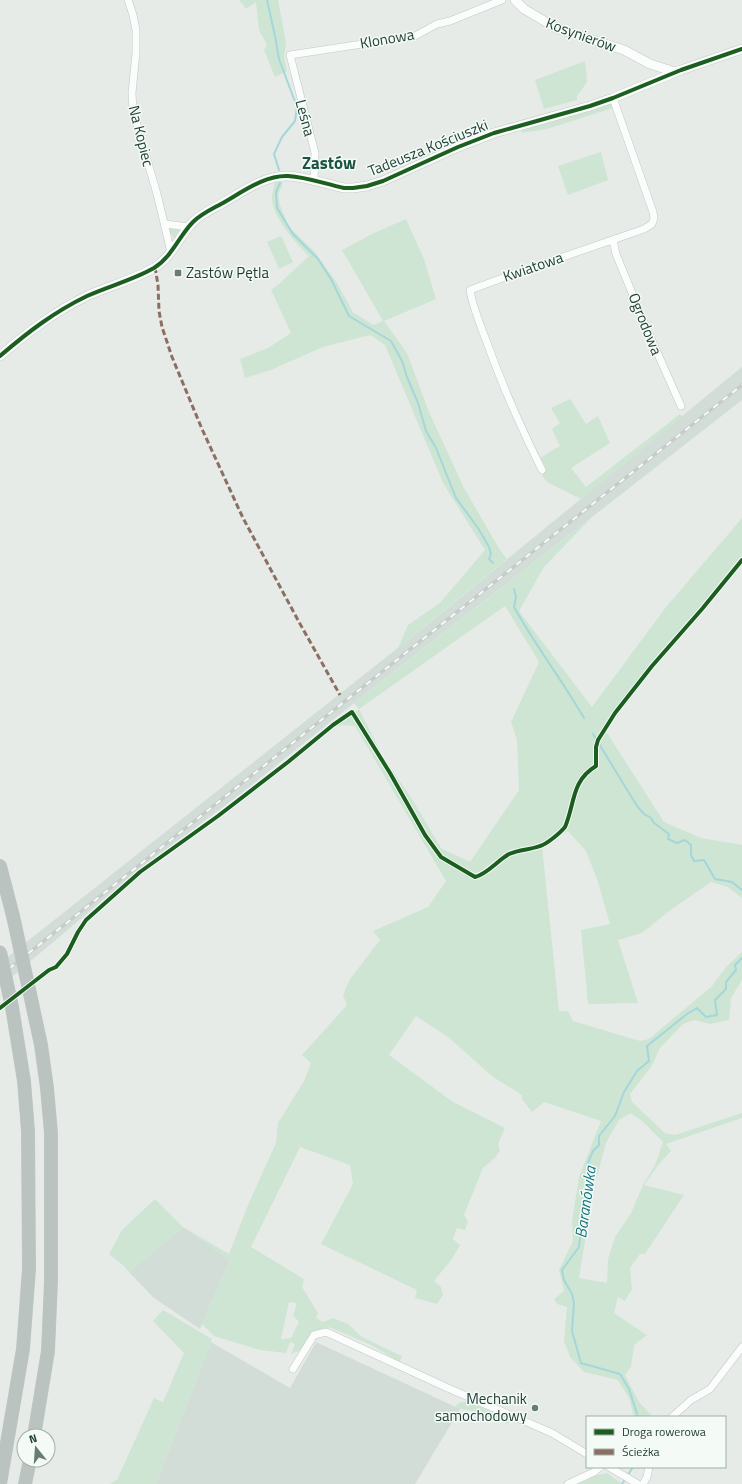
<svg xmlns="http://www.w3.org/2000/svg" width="742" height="1484" viewBox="0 0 742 1484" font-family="'Titillium Web',sans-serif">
<rect width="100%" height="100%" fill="#e6ebe8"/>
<g fill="#d3ddd8">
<path d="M742 367V400L364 695 243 792 135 873 0 987V963L428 624Z"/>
<path d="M183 1227 230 1260 200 1329 154 1298 129 1272Z"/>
<path d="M211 1342 290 1388 316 1342 460 1409 415 1484H156Z"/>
</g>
<g fill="#cee5d3" fill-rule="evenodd">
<path d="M239 0H278L286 43 284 56 287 71 275 77 264 50 267 45 259 30 256 2 246 9Z"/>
<path d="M585 61 587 82 577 96V100L544 109 535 80Z"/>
<path d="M611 104 613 108 547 129 522 133 521 130Z"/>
<path d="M601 152 608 180 568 195 558 166Z"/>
<path d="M275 182H283L278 196 280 205 289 227 314 251 337 283 353 312 373 325 383 321 342 250 374 233 406 219 424 259 436 299 384 321 407 353 429 412 464 488 500 550 507 559 398 648 408 625 440 603 485 550 443 483 385 345 370 335 323 347 271 370 245 378 240 359 268 348 291 333 271 290 280 283 309 256C296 243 272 217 272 198 272 192 274 187 275 182Z"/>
<path d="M172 227 181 229 174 238 169 231V228Z"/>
<path d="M281 236 293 262 279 269 267 242Z"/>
<path d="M570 399 586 424 598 416 610 443 571 468 586 487 680 414 682 417 581 499 547 482 540 472 546 468 540 458 560 446 552 429 560 423 551 408Z"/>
<path d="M591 518 544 567 519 611 592 707 666 607 742 518V557L694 616 652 663 622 701 604 728 664 822 701 838 742 845V898L728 887 711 882 669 911 642 933 618 940 638 1003 588 1004 581 930 610 924 598 882 586 851 568 831 542 846 559 1011H568L573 1021 640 1041 649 1039 712 986 726 967 742 952V980L731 998 729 1020 710 1024 694 1020 683 1024 660 1048 651 1067 630 1094 632 1102 665 1133 675 1135 742 1113V1118L666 1144 671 1151 659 1164 644 1185 684 1195 645 1254H640L630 1268 632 1289 625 1301 618 1297 614 1313 647 1335 634 1345 631 1367 625 1375 639 1402 653 1417H634L629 1398 618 1380 584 1372 570 1357 564 1341 567 1307 557 1304 554 1299 564 1291 559 1270 573 1241 572 1221 579 1177 601 1121 544 1102 532 1112 522 1099V1095L493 1077 448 1037 416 1016 389 1055 453 1102 505 1128 498 1144 500 1150 496 1157 483 1168 464 1215 468 1221 465 1230 457 1228 453 1239 460 1245 452 1259 434 1281 441 1287 443 1295 437 1304 415 1298 417 1290 321 1244 353 1184 350 1165 300 1147 251 1247 304 1279 302 1287 318 1313 316 1318 323 1322 333 1318 348 1324 362 1337 402 1356 400 1362 371 1345 329 1327 327 1330H316L299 1351 291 1354 295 1344 290 1342 286 1353 260 1350 214 1336 202 1324 230 1260 183 1227 129 1272 124 1266 109 1254 122 1230 155 1199 183 1227 229 1254 248 1205 276 1143 278 1123 304 1081 311 1063 302 1055 347 1005 343 995 350 979 380 940 373 931 428 907 446 881 355 726 343 725 336 727 359 709 354 703ZM505 606 539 662 511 722 517 740 519 790 470 862 441 848 412 799 382 755 359 709ZM631 1113 643 1122 663 1142 655 1165 643 1185 631 1213 615 1237 608 1259 607 1283 579 1278 593 1191 606 1143 619 1120ZM289 1302 297 1303 293 1315 299 1322 291 1338 281 1339Z"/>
<path d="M163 1310 212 1339 211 1342 156 1484H110L117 1480 154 1398 163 1402 184 1353 153 1321Z"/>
<path d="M468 1401 509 1420 508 1424 475 1411 460 1409 455 1407 459 1403Z"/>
<path d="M607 1473 622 1484H573L589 1477Z"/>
</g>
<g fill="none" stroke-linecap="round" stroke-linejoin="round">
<g stroke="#a4d7db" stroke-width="2">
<path d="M267 0 275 36 279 59 297 107 295 121 282 137 274 154 279 170"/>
<path d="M280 183 276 192 277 208 293 234 318 259 331 279 349 316 391 341 402 361 407 377 418 403 426 431 436 448 456 498 478 528 489 547 491 554 489 559 493 563"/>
<path d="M514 589 516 597 514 607C535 645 562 680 584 718"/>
<path d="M593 734 637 806 644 814 651 818 654 823 669 834 668 839 677 843 685 840 691 845V855L694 861 704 860 715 879 732 882 742 890"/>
<path d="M638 1417 629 1389 620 1374 581 1363 572 1331 574 1303 572 1294 564 1280 562 1270 579 1247 588 1163 593 1151 599 1145V1136L615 1116 624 1092 637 1071 649 1061 647 1046 687 1014 697 1008 706 1017 717 1015 715 1000 726 989V982L736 970 735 965 742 958"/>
<path d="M622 1484 633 1467"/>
</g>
<defs>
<g id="minor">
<path d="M128 0 133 15 136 30V53L132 93 133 111 157 194 171 252"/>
<path d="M314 181 315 153 290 55 415 36 437 24 450 21 502 0"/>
<path d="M165 224 189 227"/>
<path d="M613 240 616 254 648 332 681 406"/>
<path d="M542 470C521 428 502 385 486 340 480 324 473 308 470 290L508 276 644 229 652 224 654 218 653 212 613 98"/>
<path d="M293 1369 314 1335 326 1332 450 1389 552 1433 587 1454"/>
<path d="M672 1417 691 1400 710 1389 742 1347"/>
<path d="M609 1467 638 1484"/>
<path d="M568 1484 594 1472 600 1467"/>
<path d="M643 1484 647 1477 649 1467"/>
</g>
<g id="tertiary">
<path d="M515 0 524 9 556 28 624 50 650 64 675 72"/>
<path d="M0 356C28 332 54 312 87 296 109 286 133 280 154 268 172 257 179 236 193 222 201 214 212 209 221 204 241 193 264 175 288 176 307 177 325 184 344 188H353L367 186 383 181 458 147 494 133 590 106 613 98 681 70 742 49"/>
</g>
<g id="motorway">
<path d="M0 866 13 916"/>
<path d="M30 994 41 1045 47 1088 51 1133V1281L48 1351 34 1436"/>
<path d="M0 1484 23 1349 29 1269 28 1131 24 1081 12 1007"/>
<path d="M25 1484 30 1460"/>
</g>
</defs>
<use href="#minor" stroke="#c3c8c5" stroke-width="8"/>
<use href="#tertiary" stroke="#c3c8c5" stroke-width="10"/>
<use href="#motorway" stroke="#c1cac7" stroke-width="14"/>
<use href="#minor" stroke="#fbfcfc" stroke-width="7"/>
<use href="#tertiary" stroke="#fbfcfc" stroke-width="9"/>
<use href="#motorway" stroke="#bbc3c1" stroke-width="13"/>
<defs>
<path id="rail" d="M0 976 742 385"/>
</defs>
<use href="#rail" stroke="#c7ccca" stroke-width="3.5"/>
<use href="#rail" stroke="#f4faf6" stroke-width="2" stroke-dasharray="6" stroke-linecap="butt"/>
<defs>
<g id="motorway-bridge">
<path d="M13 916 30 994"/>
<path d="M0 952 12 1007"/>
</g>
</defs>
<use href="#motorway-bridge" stroke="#c1cac7" stroke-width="14" stroke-linecap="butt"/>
<use href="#motorway-bridge" stroke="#bbc3c1" stroke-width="13"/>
<path stroke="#8d6e63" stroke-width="3" stroke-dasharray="6 3" stroke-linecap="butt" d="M155 267 158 285 159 311 162 327 172 357 202 429 243 518 299 622 340 695"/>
<defs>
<g id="cycleway">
<path d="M0 356C28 332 54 312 87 296 109 286 133 280 154 268 172 257 179 236 193 222 201 214 212 209 221 204 241 193 264 175 288 176 307 177 325 184 344 188H353L367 186 383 181 458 147 494 133 590 106 613 98 681 70 742 49"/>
<path d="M0 1008 49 970 56 967 67 954 78 932 86 920 140 872 218 816 288 762 333 725 352 712 390 773 425 835 441 857 475 877C487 874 497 861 509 854 520 849 530 850 540 846 547 844 560 833 565 827 575 804 571 781 596 766V747L598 740 615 713 652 666 702 609 742 560"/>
</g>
</defs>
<use href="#cycleway" stroke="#f4faf6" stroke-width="6"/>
<use href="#cycleway" stroke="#1b5e20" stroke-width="4"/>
</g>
<g fill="#667c74" stroke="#f4faf6" stroke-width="1.5">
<rect x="174" y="269" width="8" height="8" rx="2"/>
<circle cx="535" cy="1408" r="4"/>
</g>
<g text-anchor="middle" stroke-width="3" stroke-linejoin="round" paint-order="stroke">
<g font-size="15" fill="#214036" stroke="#f4faf6">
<text transform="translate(581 35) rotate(20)" y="5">Kosynierów</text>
<text transform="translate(387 39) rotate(-10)" y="5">Klonowa</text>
<text transform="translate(305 118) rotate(75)" y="5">Leśna</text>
<text transform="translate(141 136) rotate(76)" y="5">Na Kopiec</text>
<text transform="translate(428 148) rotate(-22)" y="5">Tadeusza Kościuszki</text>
<text transform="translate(533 267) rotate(-19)" y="5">Kwiatowa</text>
<text transform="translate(645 324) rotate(68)" y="5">Ogrodowa</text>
</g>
<g font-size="15" fill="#214036" stroke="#f4faf6" text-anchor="start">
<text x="186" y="278">Zastów Pętla</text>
<text x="527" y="1404" text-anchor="end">Mechanik<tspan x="527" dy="17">samochodowy</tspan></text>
</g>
<g font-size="16" font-style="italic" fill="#177681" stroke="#f4faf6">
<text transform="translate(585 1202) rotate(-82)" y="6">Baranówka</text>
</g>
<g font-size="17" font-weight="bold" fill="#1c5442" stroke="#f4faf6">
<text x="329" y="169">Zastów</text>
</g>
</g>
<rect x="586" y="1416" width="140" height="52" fill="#f4faf6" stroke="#a0b0a9"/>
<rect x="594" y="1429" width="20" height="6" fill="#1b5e20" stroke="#a0b0a9"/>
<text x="622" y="1436" font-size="12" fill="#214036">Droga rowerowa</text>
<rect x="594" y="1449" width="20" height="6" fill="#8d6e63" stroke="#a0b0a9"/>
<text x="622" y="1456" font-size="12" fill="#214036">Ścieżka</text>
<g transform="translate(36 1448) rotate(343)"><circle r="19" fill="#f4faf6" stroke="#a0b0a9"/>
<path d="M0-3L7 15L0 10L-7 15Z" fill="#667c74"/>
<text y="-6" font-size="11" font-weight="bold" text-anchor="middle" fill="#214036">N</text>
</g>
</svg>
